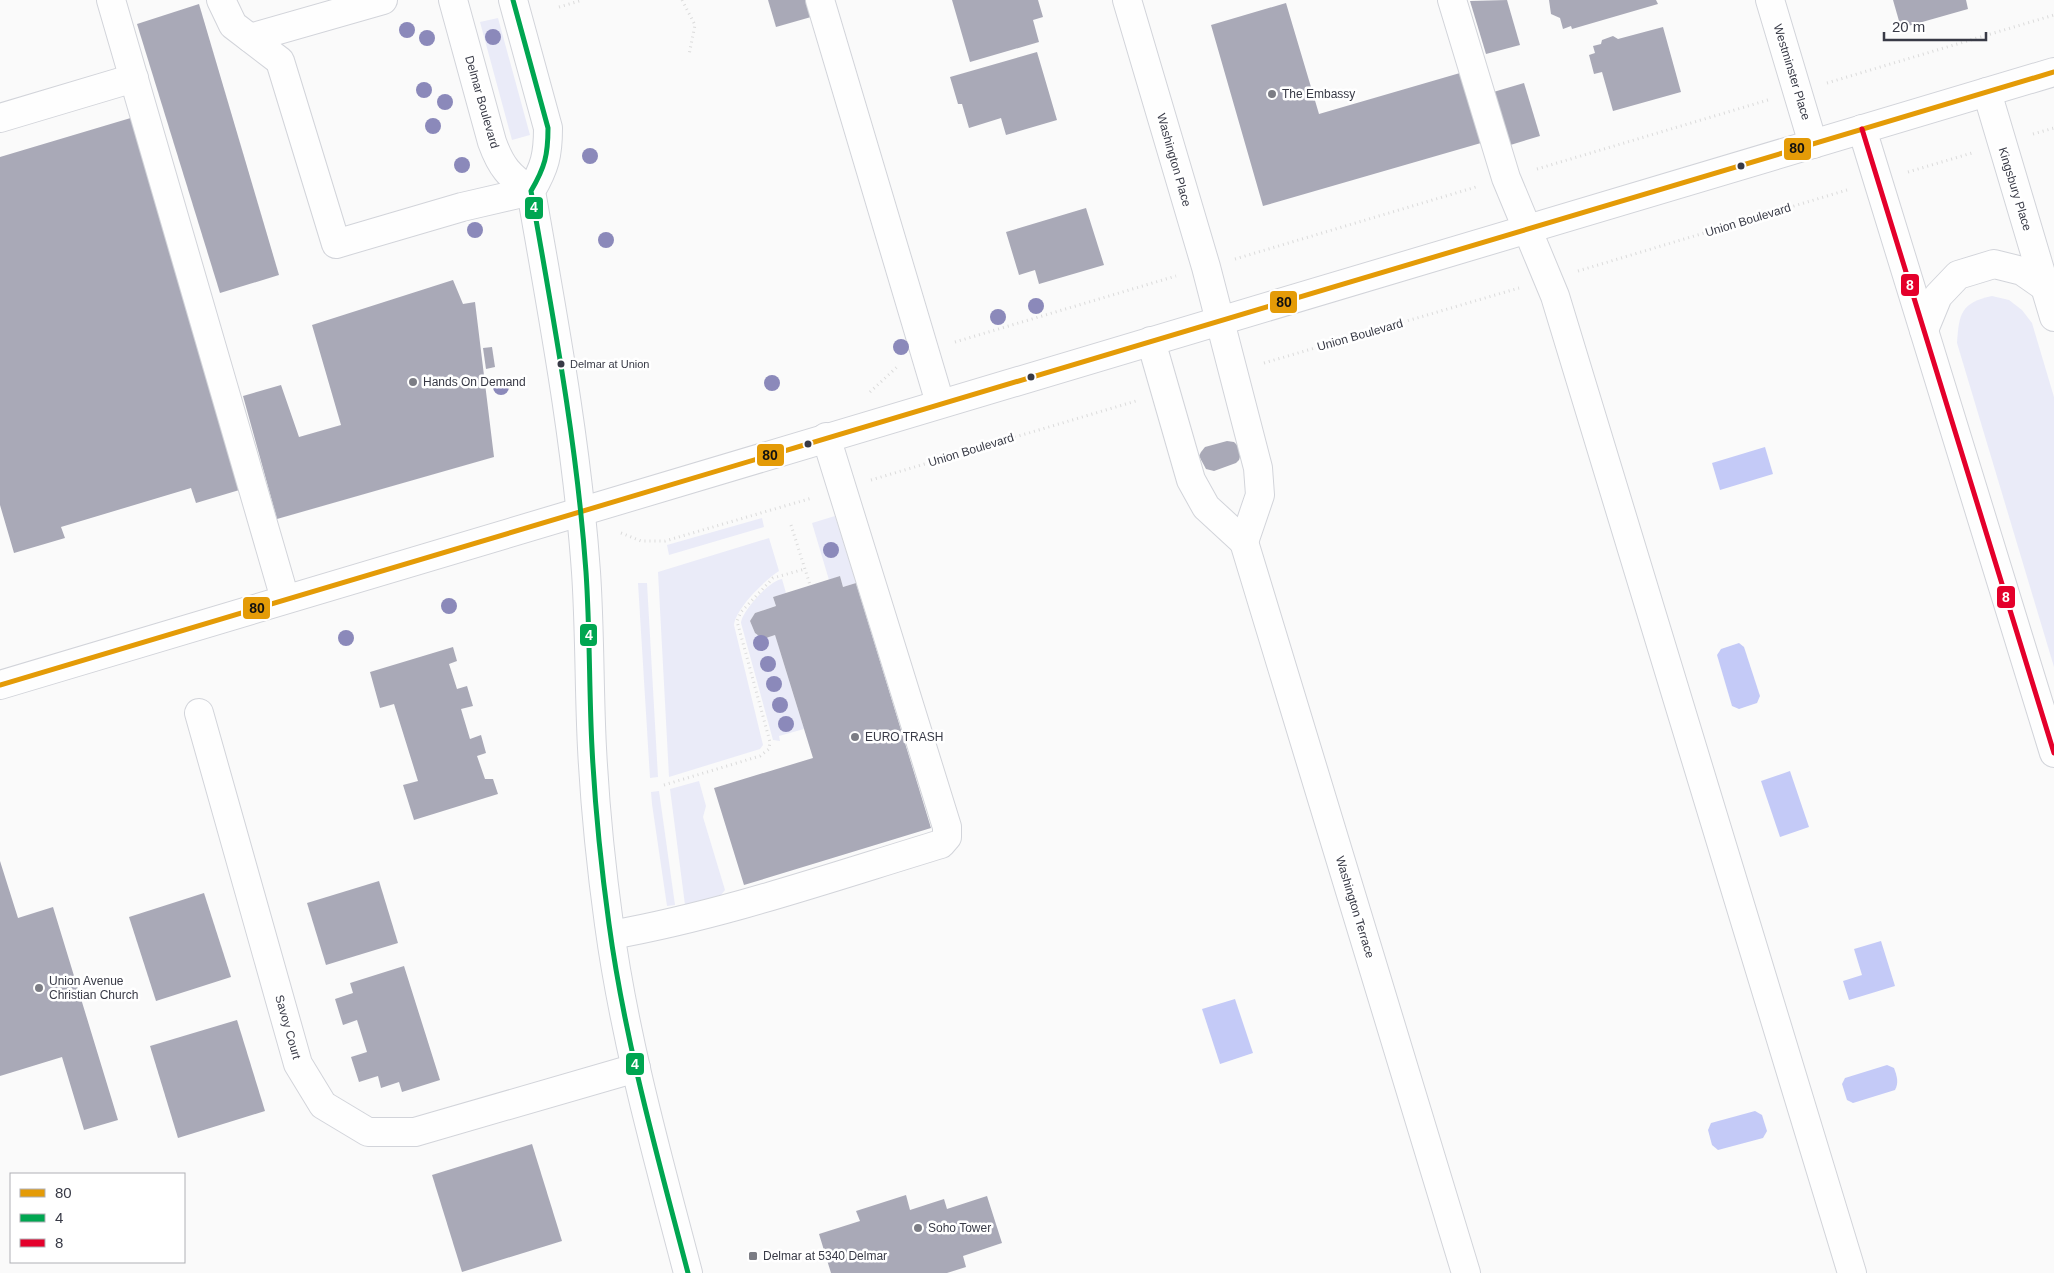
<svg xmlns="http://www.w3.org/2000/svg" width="2054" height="1273" viewBox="0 0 2054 1273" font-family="Helvetica,sans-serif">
<rect width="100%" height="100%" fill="#fafafa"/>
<g fill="#eaebf8">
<path d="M498 18 530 135 512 140 480 22Z"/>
<path d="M1992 296 2009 300 2022 310 2032 323 2054 397V667L1957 343C1959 313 1961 303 1992 296Z"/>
<path d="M835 516 856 583 843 587 840 576 829 580 812 523Z"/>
<path d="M762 518 764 527 669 555 667 545Z"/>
<path d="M769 538 779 571C765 580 736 608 734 625L763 745 760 749 669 777 658 572Z"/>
<path d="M782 579 786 593 773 597 776 606 755 613 750 621 755 633 763 639 775 635 804 729 779 736 780 741 773 740 741 623C742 611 770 580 782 579Z"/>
<path d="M638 583H647L658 777 650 778Z"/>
<path d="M699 781 706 806 703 817 725 890 721 895 685 905 670 789Z"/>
<path d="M659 791 675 905 667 906 652 804 651 792Z"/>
</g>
<g fill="#c4caf7">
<path d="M1765 447 1773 474 1720 490 1712 463Z"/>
<path d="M1739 643 1744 647 1760 696 1757 703 1739 709 1732 706 1717 655 1721 649Z"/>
<path d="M1790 771 1809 827 1780 837 1761 781Z"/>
<path d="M1881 941 1895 986 1849 1000 1843 981 1862 975 1854 949Z"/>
<path d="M1235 999 1253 1053 1220 1064 1202 1009Z"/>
<path d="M1887 1065 1894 1068C1897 1076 1899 1083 1895 1090L1853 1103 1847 1100 1842 1084 1845 1078Z"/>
<path d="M1755 1111 1762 1115 1767 1131 1763 1138 1718 1150 1712 1145 1708 1130 1711 1123Z"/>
</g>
<g fill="#a9a9b7">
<path d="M768 0H806L811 17 776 27Z"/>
<path d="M952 0H1038L1043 17 1033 20 1039 42 970 62Z"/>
<path d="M1507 0 1520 45 1486 54 1470 1Z"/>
<path d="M1549 0H1656L1658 4 1572 29 1571 26 1563 29 1560 18 1551 14Z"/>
<path d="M1893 0H1966L1968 9 1901 28Z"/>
<path d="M1286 3 1319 114 1460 73 1481 143 1263 206 1211 25Z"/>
<path d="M199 4 279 275 220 293 137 24Z"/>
<path d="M1663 27 1681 92 1613 111 1602 72 1594 74 1589 55 1595 53 1593 46 1601 44 1602 40 1613 36 1618 39Z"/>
<path d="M1037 52 1057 120 1006 135 1001 118 969 128 962 104H958L950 77Z"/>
<path d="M1524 83 1540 136 1507 146 1490 93Z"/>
<path d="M134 117 246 488 196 503 191 488 61 527 65 538 14 553 0 505V157Z"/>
<path d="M1086 208 1104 265 1039 284 1035 270 1019 275 1006 232Z"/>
<path d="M453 280 463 304 475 302 494 457 277 519 243 396 281 385 299 437 341 425 312 325Z"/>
<path d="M492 347 495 367 486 369 483 348Z"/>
<path d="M1227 441 1234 442 1239 447 1241 453 1239 460 1236 463 1214 471 1206 469 1199 456 1201 452 1205 447Z"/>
<path d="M840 576 843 587 856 583 931 828 744 885 714 788 813 758 775 635 763 639 755 633 750 621 755 613 776 606 773 597Z"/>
<path d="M453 647 457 661 449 664 457 689 467 686 473 706 461 709 470 739 481 735 486 753 477 756 485 779H493L498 794 414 820 403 785 418 781 394 704 380 708 370 672Z"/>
<path d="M0 861 18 918 53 907 118 1120 84 1130 62 1057 0 1076Z"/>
<path d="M379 881 398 943 326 965 307 903Z"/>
<path d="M204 893 231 977 156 1001 129 917Z"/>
<path d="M404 966 440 1080 402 1092 399 1082 381 1088 378 1076 359 1082 351 1057 367 1052 357 1020 343 1025 335 999 353 993 350 983Z"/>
<path d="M237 1020 265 1111 178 1138 150 1046Z"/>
<path d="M532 1144 562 1241 462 1272 432 1175Z"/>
<path d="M906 1195 910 1210 944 1199 947 1209 987 1196 1002 1243 963 1256 966 1267 947 1273H831L819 1234 860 1221 856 1211Z"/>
</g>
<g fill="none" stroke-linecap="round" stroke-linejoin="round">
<defs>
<g id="minor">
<path d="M111 0 285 599"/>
<path d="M221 0 233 25 280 61 336 244 462 207 531 191"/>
<path d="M820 0 940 403"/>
<path d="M1127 0 1206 267 1258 468 1260 495 1244 542"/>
<path d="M1452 0 1506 178 1555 296 1852 1273"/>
<path d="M1770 0 1813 144"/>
<path d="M250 38 383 0"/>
<path d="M1987 92 2054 317"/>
<path d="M0 118 134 78"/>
<path d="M1862 129 2054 753"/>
<path d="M1924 330 1938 296 1958 275 1994 264 2022 271 2045 287"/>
<path d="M1151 341 1191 480 1206 507 1244 542"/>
<path d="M1244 542 1466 1273"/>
<path d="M199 713 298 1064 323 1105 368 1132H415L636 1068"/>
<path d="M611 935C723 915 832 877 941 844L947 837V827L826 437"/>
</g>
<g id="major">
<path d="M453 0 492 142C501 167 509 176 531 191"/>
<path d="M513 0 548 128C548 155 545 167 531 191 553 317 577 444 586 572 590 631 589 690 592 748 595 807 601 866 609 924 625 1042 658 1158 688 1273"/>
<path d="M0 685 2054 72"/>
</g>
</defs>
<use href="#minor" stroke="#d2d4da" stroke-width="30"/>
<use href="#major" stroke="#d2d4da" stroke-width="30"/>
<g stroke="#dbdbdb" stroke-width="3" stroke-dasharray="1 4" stroke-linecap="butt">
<path d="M682 0 695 25 689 55"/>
<path d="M559 7 583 0"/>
<path d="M1827 83 2054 15"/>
<path d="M2033 134 2054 128"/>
<path d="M1537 169 1768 100"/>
<path d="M1908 172 1972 153"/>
<path d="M1235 259 1476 187"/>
<path d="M1578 271 1847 190"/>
<path d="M955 342 1176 276"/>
<path d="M1264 363 1519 288"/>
<path d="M870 392 897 367"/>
<path d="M871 480 1136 401"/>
<path d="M791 525 810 585"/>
<path d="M621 533 641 541H665L812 498"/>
<path d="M664 785 760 756 769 749 770 742 737 621 741 612 773 578 805 569"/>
</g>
<use href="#minor" stroke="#fefefe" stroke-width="28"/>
<use href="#major" stroke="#fefefe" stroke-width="28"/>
<defs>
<path id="bus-1" d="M0 685 2054 72"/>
<path id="bus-2" d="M513 0 548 128C548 155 545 167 531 191 553 317 577 444 586 572 590 631 589 690 592 748 595 807 601 866 609 924 625 1042 658 1158 688 1273"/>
<path id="bus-3" d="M1862 129 2054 753"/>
</defs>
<use href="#bus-1" stroke="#fff" stroke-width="9"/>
<use href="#bus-2" stroke="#fff" stroke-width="9"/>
<use href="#bus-3" stroke="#fff" stroke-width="9"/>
<use href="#bus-1" stroke="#e49b07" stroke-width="5"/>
<use href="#bus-2" stroke="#00a651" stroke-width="5"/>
<use href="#bus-3" stroke="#e4002b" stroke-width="5"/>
</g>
<g fill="#8b89ba">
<circle cx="407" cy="30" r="8"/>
<circle cx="493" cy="37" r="8"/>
<circle cx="427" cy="38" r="8"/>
<circle cx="424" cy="90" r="8"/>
<circle cx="445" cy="102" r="8"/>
<circle cx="433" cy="126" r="8"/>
<circle cx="590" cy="156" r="8"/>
<circle cx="462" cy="165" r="8"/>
<circle cx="475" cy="230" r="8"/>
<circle cx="606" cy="240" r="8"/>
<circle cx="1036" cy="306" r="8"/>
<circle cx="998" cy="317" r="8"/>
<circle cx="901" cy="347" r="8"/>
<circle cx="772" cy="383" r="8"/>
<circle cx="501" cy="387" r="8"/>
<circle cx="831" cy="550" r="8"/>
<circle cx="449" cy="606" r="8"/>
<circle cx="346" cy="638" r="8"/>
<circle cx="761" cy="643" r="8"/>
<circle cx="768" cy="664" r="8"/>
<circle cx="774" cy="684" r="8"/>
<circle cx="780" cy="705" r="8"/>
<circle cx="786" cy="724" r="8"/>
</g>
<g fill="#7c7d85" stroke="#fff" stroke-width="2">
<circle cx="1272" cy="94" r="5"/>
<circle cx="413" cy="382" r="5"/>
<circle cx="855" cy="737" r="5"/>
<circle cx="39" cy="988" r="5"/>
<circle cx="918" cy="1228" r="5"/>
<rect x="748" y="1251" width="10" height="10" rx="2.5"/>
</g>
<g fill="#383a46" stroke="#fff" stroke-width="2">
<circle cx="1741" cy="166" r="4.5"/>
<circle cx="561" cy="364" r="4.5"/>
<circle cx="1031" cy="377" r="4.5"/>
<circle cx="808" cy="444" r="4.5"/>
</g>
<g text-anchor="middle" stroke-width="5" stroke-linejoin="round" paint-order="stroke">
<g font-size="11" fill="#383a46" stroke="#fff" text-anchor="start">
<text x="570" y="368">Delmar at Union</text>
</g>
<g font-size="12" fill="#383a46" stroke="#fff">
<text transform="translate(1792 72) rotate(73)" y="4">Westminster Place</text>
<text transform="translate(482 102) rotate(74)" y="4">Delmar Boulevard</text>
<text transform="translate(1174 160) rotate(74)" y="4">Washington Place</text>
<text transform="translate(2015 189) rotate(73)" y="4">Kingsbury Place</text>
<text transform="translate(1748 220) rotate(-17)" y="4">Union Boulevard</text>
<text transform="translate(1360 335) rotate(-16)" y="4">Union Boulevard</text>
<text transform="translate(971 450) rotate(-17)" y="4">Union Boulevard</text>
<text transform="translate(1355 907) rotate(73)" y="4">Washington Terrace</text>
<text transform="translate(288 1027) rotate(74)" y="4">Savoy Court</text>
</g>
<g font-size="12" fill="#383a46" stroke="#fff" text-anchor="start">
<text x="1282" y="98">The Embassy</text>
<text x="423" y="386">Hands On Demand</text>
<text x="865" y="741">EURO TRASH</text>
<text x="49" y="985">Union Avenue<tspan x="49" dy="14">Christian Church</tspan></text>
<text x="928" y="1232">Soho Tower</text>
<text x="763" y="1260">Delmar at 5340 Delmar</text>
</g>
</g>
<g stroke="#fff" stroke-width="2">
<rect x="1783" y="137" width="29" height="24" rx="5" fill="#e49b07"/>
<rect x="524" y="196" width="20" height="24" rx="5" fill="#00a651"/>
<rect x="1900" y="273" width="20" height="24" rx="5" fill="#e4002b"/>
<rect x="1269" y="290" width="29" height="24" rx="5" fill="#e49b07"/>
<rect x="756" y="443" width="29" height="24" rx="5" fill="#e49b07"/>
<rect x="1996" y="585" width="20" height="24" rx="5" fill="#e4002b"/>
<rect x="242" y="596" width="29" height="24" rx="5" fill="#e49b07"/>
<rect x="579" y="623" width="19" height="24" rx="5" fill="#00a651"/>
<rect x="625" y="1052" width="20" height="24" rx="5" fill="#00a651"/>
</g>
<g font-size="14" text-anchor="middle" font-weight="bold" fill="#fff">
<text x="534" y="212">4</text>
<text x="1910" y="290">8</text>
<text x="2006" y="602">8</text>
<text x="589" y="640">4</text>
<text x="635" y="1069">4</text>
</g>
<g font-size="14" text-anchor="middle" font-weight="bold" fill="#111">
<text x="1797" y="153">80</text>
<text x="1284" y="307">80</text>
<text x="770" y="460">80</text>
<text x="257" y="613">80</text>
</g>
<rect x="10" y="1173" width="175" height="90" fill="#ffffff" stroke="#afb0b5"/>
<rect x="20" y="1189" width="25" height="8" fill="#e49b07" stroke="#afb0b5"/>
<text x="55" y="1198" font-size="15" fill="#383a46">80</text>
<rect x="20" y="1214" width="25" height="8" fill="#00a651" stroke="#afb0b5"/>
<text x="55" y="1223" font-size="15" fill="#383a46">4</text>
<rect x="20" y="1239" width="25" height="8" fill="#e4002b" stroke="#afb0b5"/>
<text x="55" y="1248" font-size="15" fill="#383a46">8</text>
<path d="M1884 32v8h102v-8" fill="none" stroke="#383a46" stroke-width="2.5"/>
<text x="1892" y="32" font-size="15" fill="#383a46" stroke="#ffffff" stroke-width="4" paint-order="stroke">20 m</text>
</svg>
